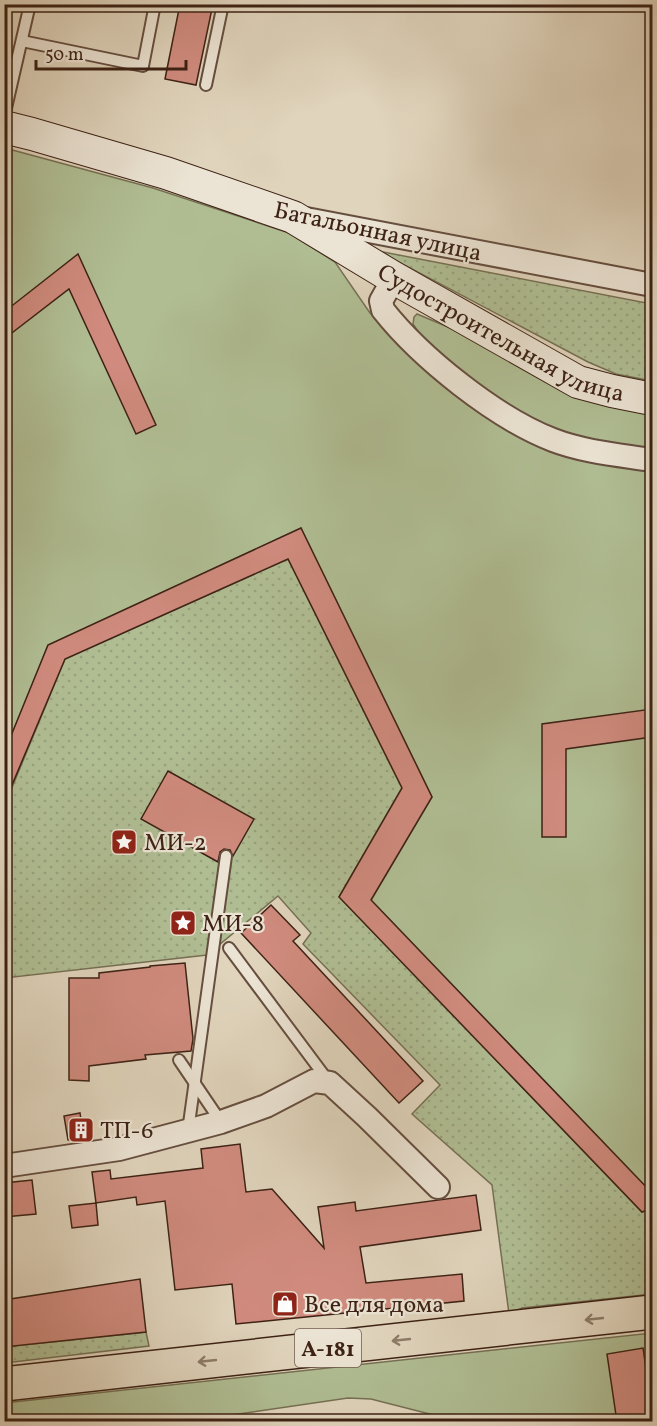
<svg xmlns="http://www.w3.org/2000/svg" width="657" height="1426" viewBox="0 0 657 1426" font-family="Vollkorn,serif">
<defs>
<pattern id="grass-dots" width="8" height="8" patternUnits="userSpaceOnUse" patternTransform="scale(1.5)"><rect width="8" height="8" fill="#b0bd93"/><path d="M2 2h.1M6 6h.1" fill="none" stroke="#98a27e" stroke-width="1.8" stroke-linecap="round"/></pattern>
</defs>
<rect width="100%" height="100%" fill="#e0d4bc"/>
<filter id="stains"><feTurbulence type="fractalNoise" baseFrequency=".00333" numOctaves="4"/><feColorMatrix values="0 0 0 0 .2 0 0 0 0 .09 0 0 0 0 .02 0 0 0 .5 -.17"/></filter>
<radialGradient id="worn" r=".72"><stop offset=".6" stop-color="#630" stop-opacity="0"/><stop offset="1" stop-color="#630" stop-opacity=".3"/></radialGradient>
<g fill="url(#grass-dots)" stroke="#767054" stroke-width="1.5">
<path d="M378 251 652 304V381L616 374 588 362Z"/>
<path d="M288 559 402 788 339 897 642 1212 652 1208V1294L522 1308 509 1314 492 1185 412 1114 440 1085 303 944 311 933 278 896 207 955 5 978 4 790H11L65 659Z"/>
<path d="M146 1332 149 1346 5 1363 4 1347Z"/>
</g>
<g fill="#b0bd93" stroke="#767054" stroke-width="1.5">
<path d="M5 148 153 188 289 233 335 262 370 313 428 368 458 391 652 468V1186L647 1188 371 900 432 797 301 528 48 645 5 753Z"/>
<path d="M417 314 652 413V453L593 443 524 419 430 349 413 324 414 317Z"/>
<path d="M652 1333V1421H457L371 1399 348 1398 190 1421 5 1422 4 1403Z"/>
</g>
<g fill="#d08b7e" stroke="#3d2215" stroke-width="1.5">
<path d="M180 4H213L196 85 165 79Z"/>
<path d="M78 254 156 425 136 434 69 289 4 339V312Z"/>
<path d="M301 528 432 797 371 900 652 1193V1208L642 1212 339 897 402 788 288 559 65 659 4 804V753L48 645Z"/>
<path d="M652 709V737L566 749V837H542V724Z"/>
<path d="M168 771 254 819 233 856 230 850 224 849 220 852 218 862 141 819Z"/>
<path d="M271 905 300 935 293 941 423 1081 399 1103 241 933Z"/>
<path d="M185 963 193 1039 191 1051 145 1055 146 1059 89 1066V1081L69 1080V978H99V973L150 967V966Z"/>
<path d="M80 1113 84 1138 68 1140 64 1116Z"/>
<path d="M240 1144 246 1192 272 1189 324 1248 318 1207 355 1202 356 1211 476 1195 481 1230 360 1247 366 1283 462 1274 464 1301 236 1324 232 1284 175 1290 165 1201 137 1205 136 1197 96 1203 92 1172 110 1170 111 1179 203 1168 201 1149Z"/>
<path d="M32 1180 36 1214 4 1217V1183Z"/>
<path d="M96 1203 98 1225 72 1228 69 1206Z"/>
<path d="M140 1279 146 1332 4 1347V1300Z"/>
<path d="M643 1348 652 1409V1422H617L607 1354Z"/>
</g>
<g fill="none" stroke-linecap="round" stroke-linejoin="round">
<defs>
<g id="lane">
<path d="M22 41 143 66 155 4"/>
<path d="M206 85 223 4"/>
<path d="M4 117 30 4"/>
<path d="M229 948 329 1082"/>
<path d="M179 1060 221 1122"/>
<path d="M188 1131 226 856"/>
</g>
<g id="street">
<path d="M306 219 652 285"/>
<path d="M394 278 381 301 383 310C421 358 496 418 553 440 584 452 620 455 652 460"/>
<path d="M4 1166 119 1149 221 1122 266 1106 314 1081 330 1083 367 1117 438 1187"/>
</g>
<g id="secondary">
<path id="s1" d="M4 127 32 134 166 173 293 217 394 278 578 382 612 391 652 399"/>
</g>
<path id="primary" d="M4 1384 652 1312"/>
</defs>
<use href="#lane" stroke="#664e3f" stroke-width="14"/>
<use href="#street" stroke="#664e3f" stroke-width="26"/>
<use href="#secondary" stroke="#3d2215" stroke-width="34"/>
<use href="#primary" stroke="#3d2215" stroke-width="36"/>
<use href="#lane" stroke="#ebe3d3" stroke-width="10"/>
<use href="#street" stroke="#ebe3d3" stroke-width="22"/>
<use href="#secondary" stroke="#ebe3d3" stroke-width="32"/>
<use href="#primary" stroke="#e0d4bc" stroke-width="33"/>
</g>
<defs><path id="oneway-shaft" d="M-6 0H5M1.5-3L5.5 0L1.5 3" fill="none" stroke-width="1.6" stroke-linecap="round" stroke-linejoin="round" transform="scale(1.5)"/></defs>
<g stroke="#8e7b68">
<use href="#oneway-shaft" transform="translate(594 1319) rotate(174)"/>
<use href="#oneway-shaft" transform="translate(401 1340) rotate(174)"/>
<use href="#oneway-shaft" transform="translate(207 1361) rotate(174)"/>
</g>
<defs>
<symbol id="sight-square" viewBox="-11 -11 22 22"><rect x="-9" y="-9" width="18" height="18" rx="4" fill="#8f2418" stroke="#ebe3d3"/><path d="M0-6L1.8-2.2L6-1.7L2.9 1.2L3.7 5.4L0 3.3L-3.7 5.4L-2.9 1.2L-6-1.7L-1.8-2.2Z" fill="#fff"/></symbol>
<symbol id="building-square" viewBox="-11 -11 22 22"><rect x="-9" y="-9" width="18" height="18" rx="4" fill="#8f2418" stroke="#ebe3d3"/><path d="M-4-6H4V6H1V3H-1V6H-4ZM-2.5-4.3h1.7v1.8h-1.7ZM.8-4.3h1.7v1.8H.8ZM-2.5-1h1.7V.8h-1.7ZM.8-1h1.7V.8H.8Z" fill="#fff"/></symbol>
<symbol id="shop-square" viewBox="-11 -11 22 22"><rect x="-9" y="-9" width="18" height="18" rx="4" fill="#8f2418" stroke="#ebe3d3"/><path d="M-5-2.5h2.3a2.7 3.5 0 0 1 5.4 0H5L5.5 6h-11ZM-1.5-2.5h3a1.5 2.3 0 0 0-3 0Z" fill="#fff"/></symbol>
</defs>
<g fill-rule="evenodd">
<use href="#sight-square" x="109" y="827" width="30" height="30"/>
<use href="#sight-square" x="168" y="908" width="30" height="30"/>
<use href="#building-square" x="66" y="1115" width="30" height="30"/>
<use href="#shop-square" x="270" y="1289" width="30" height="30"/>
</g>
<g text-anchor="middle" stroke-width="4.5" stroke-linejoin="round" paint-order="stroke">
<rect fill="#ebe3d3" stroke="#715c4e" stroke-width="1.5" x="295" y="1329" width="66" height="38" rx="4.5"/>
<g font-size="22" font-weight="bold" fill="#3d2215">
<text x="328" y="1356">А-181</text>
</g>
<g font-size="24" fill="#3d2215" stroke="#ebe3d3">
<text transform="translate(378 231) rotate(12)" y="8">Батальонная улица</text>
<text dy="8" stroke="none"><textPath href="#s1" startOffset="542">Судостроительная улица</textPath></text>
</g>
<g font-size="24" fill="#3d2215" stroke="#ebe3d3" text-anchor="start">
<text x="144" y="850">МИ-2</text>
<text x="202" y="931">МИ-8</text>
<text x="100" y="1138">ТП-6</text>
<text x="304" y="1312">Все для дома</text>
</g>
</g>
<rect width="657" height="1426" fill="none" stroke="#e0d4bc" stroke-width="24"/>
<rect x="6" y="6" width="645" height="1414" fill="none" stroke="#3d2215" stroke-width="3"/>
<rect x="12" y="12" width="633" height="1402" fill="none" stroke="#3d2215" stroke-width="1.5"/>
<path d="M36 60v9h150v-9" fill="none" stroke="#3d2215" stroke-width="3"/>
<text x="45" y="60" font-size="18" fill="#3d2215" stroke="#ebe3d3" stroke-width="4.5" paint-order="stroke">50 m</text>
<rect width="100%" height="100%" filter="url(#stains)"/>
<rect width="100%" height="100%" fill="url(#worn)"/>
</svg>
